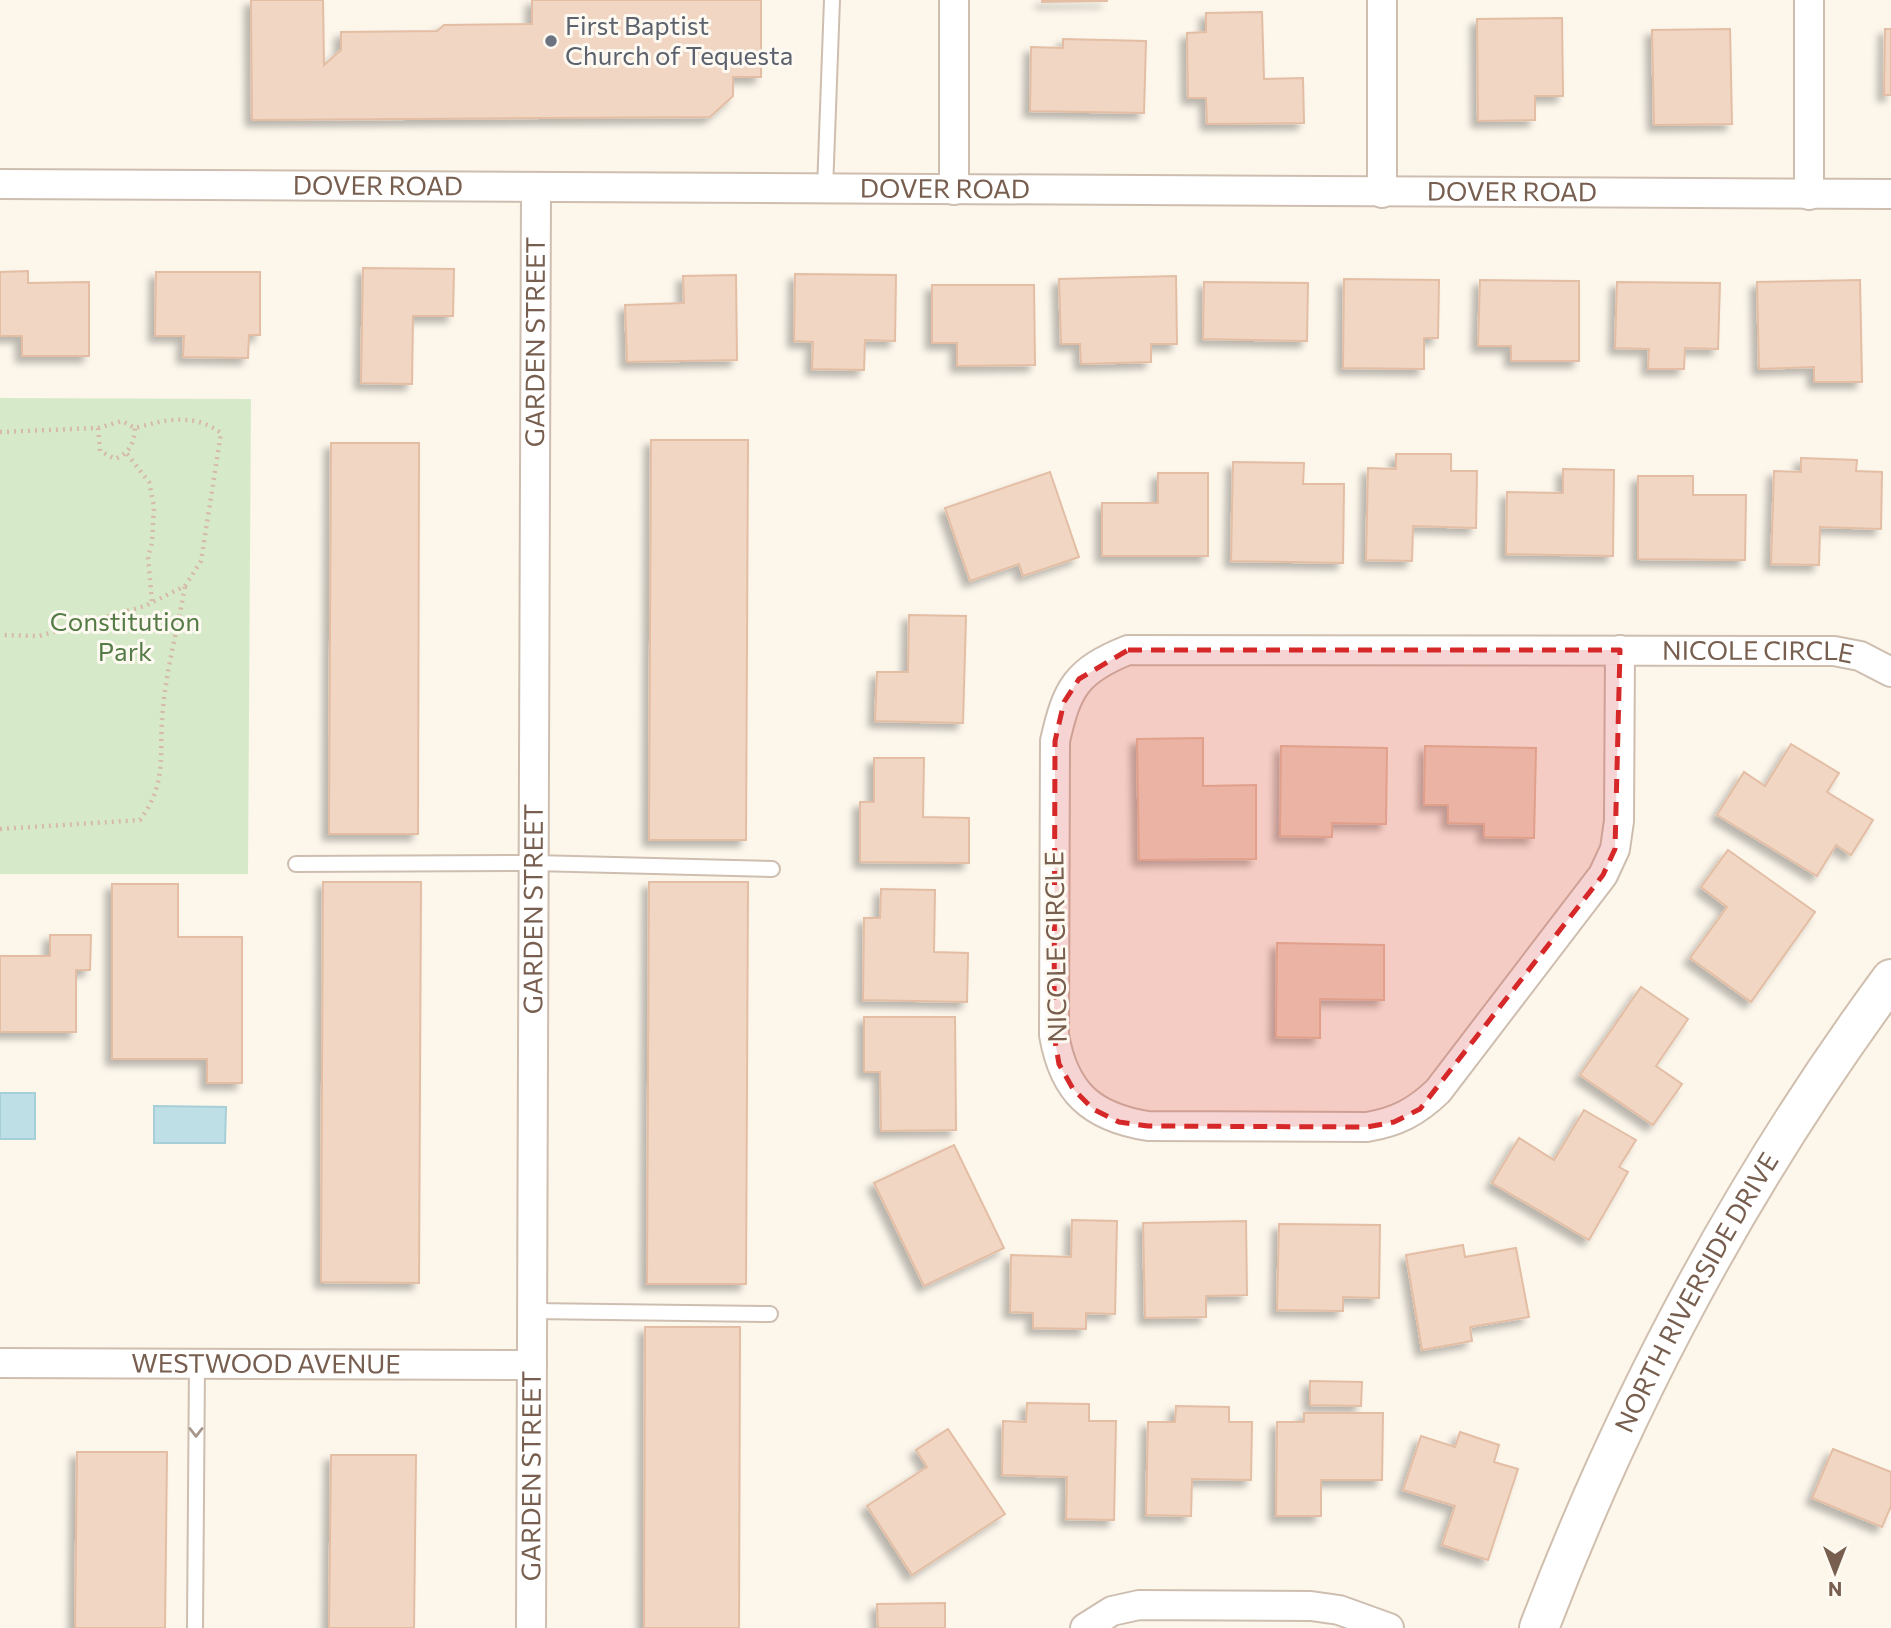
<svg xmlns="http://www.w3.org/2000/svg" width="1891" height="1628" viewBox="0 0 1891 1628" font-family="Commissioner,sans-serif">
<defs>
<filter id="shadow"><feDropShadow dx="-6" dy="6" stdDeviation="3.5" flood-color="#0004"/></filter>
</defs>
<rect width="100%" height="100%" fill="#fcf6eb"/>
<path fill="#d6eac9" d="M0 398 251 399 248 874H0Z"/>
<g fill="#bfdfe6" stroke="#a6cfd7" stroke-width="2">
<rect x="0" y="1093" width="35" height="46"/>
<path d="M154 1106 226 1107 225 1143H154Z"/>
</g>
<g fill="#f1d6c4" stroke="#e3bea4" stroke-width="2" filter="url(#shadow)">
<path d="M251 0H323L324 65 341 50V32L437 31 444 25 532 24V0H761V77H733V96L710 117 252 120Z"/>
<path d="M1042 0H1107V1L1042 2Z"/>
<path d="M1262 12 1264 79 1303 78 1304 123 1207 124 1206 98H1188L1187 33 1206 32V13Z"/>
<path d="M1562 18 1563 96H1535V120L1478 121 1477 19Z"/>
<path d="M1730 29 1732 124 1654 125 1652 30Z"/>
<path d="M1885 29H1891V95H1884Z"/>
<path d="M1063 39 1146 41 1144 113 1030 111 1031 47 1063 48Z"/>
<path d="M363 268 454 269 453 316H413L412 384 361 383Z"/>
<path d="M28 271V283L89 282V356H22V336H0V272Z"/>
<path d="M156 272H260V335H249L248 358 183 357 184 336H155Z"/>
<path d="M795 274 896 275 895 341 865 340 864 370 812 369 813 342 794 341Z"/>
<path d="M736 275 737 360 627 362 625 305 684 303 683 276Z"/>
<path d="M1176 276 1177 344H1151V362L1081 364 1080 344H1061L1059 279Z"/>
<path d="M1344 279 1439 280 1438 338H1424V369L1343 368Z"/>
<path d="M1480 280 1579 281V361H1511V346H1478Z"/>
<path d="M1860 280 1862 382H1814V367L1759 369 1757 282Z"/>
<path d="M1204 282 1308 283 1307 341 1203 339Z"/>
<path d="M1617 282 1720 283 1718 349 1685 348 1684 369H1648L1649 349 1615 348Z"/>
<path d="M932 285H1034L1035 365 957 366V343H932Z"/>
<path d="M651 440H748L746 840H649Z"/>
<path d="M331 443H419L418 834H329Z"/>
<path d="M1396 454H1451V471H1477L1476 528 1413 526 1412 561 1366 560 1368 468 1396 469Z"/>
<path d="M1801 458 1857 460 1856 471 1882 472 1881 529 1820 527 1819 565 1771 564 1774 471 1801 472Z"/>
<path d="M1233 462 1304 463 1303 484H1344L1343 563 1231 561Z"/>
<path d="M1563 469 1614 470 1613 556 1506 554 1507 492 1563 493Z"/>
<path d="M1050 472 1079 557 1023 576 1019 564 970 581 945 508Z"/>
<path d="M1158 473H1208V556H1102V503H1158Z"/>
<path d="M1638 476H1693V495H1746L1745 560 1638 559Z"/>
<path d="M909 615 966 616 963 723 875 721 877 672H908Z"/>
<path d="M1203 738V786L1256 785V859L1139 860 1137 739Z"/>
<path d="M1791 744 1839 773 1827 792 1873 820 1851 855 1836 845 1817 876 1717 815 1744 772 1765 786Z"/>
<path d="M1281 746 1387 748 1386 824 1332 823V837L1280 836Z"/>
<path d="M1425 746 1536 748 1534 838 1484 837V824L1448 823V805H1424Z"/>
<path d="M874 758H924L923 817 969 818V863L860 862V802H874Z"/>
<path d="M1728 850 1815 912 1751 1002 1690 958 1727 907 1701 887Z"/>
<path d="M323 882H421L419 1283 321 1282Z"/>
<path d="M649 882H748L746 1284H647Z"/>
<path d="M112 884H178V937H242V1083H207V1059H112Z"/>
<path d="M881 889 935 890 934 952 968 953 967 1002 863 1000 864 918H880Z"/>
<path d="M50 935H91L90 970H76V1032H0V956H50Z"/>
<path d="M1277 943 1384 945V1000L1320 999V1038L1276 1037Z"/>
<path d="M1641 987 1688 1019 1656 1066 1682 1084 1653 1125 1580 1075Z"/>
<path d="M864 1017H955L956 1130 881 1131 880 1072H864Z"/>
<path d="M1584 1110 1636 1140 1619 1167 1628 1172 1589 1240 1492 1183 1519 1138 1554 1160Z"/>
<path d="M954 1145 1004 1248 924 1286 874 1183Z"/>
<path d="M1072 1220 1117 1221 1115 1314 1086 1313V1329L1033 1328V1313L1010 1312 1011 1255 1071 1257Z"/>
<path d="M1246 1221 1247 1295 1206 1296V1317L1145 1318 1143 1223Z"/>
<path d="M1279 1224 1380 1225 1379 1298 1343 1297V1311L1277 1310Z"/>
<path d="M1463 1245 1465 1257 1516 1248 1529 1317 1470 1327 1472 1341 1422 1350 1406 1255Z"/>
<path d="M645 1327H740L739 1628H644Z"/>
<path d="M1310 1381 1362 1382 1361 1406 1310 1405Z"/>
<path d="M1027 1403 1089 1404V1421H1116L1114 1520 1066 1519 1067 1477 1002 1475 1003 1421 1026 1422Z"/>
<path d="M1176 1406 1229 1407V1422H1252L1251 1480 1192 1479 1191 1516 1146 1515 1148 1422H1175Z"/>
<path d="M1304 1413H1383L1382 1480H1321V1516H1276L1277 1422H1304Z"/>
<path d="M948 1429 1005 1514 912 1575 867 1506 927 1467 916 1450Z"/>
<path d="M1460 1432 1499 1445 1494 1462 1518 1469 1488 1560 1442 1545 1455 1506 1403 1490 1421 1436 1455 1447Z"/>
<path d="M1833 1449 1891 1472V1506L1882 1527 1812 1498Z"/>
<path d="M77 1452H167L165 1628H75Z"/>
<path d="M331 1455H416L414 1628H329Z"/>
<path d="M945 1603V1628H878L877 1604Z"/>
</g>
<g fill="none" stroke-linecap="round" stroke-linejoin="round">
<defs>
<g id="lane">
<path d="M825 190 832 0"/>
<path d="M296 864 534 863 772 869"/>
<path d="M532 1311 770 1314"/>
<path d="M195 1628 197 1364"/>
</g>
<g id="street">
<path id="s1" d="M0 184 1891 194"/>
<path d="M954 190V0"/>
<path d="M1382 193V0"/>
<path d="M1809 195V0"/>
<path id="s2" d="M1620 650 1619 821 1615 849 1603 875 1438 1091C1416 1112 1397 1122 1367 1127L1148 1126C1091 1117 1064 1092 1054 1035L1055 741C1067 688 1076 671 1128 650L1834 651 1860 656 1891 672"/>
<path id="s3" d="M0 1363 532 1365"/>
<path id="s4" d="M531 1628 536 188"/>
<path d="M1085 1628 1112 1611 1139 1605 1311 1606 1339 1610 1389 1628"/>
</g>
<g id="secondary">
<path id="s5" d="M1539 1628C1627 1397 1745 1177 1891 979"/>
</g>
</defs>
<use href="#lane" stroke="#cebeb0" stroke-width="18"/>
<use href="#street" stroke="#cebeb0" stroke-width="32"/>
<use href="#secondary" stroke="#d1bfae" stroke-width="42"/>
<g stroke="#d6baa6" stroke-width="4.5" stroke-dasharray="2 5" stroke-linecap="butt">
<path d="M98 428 100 451 115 459C130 452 134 444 135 428"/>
<path d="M0 432 98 428 122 421 135 428C167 419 194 413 221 433L201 561 185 586 145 606 39 636 0 635"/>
<path d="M127 454 149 482 154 506 152 543 148 557 152 602"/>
<path d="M0 829 140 820C169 781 158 752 163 708 167 667 178 626 185 586"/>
</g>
<use href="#lane" stroke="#fff" stroke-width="14"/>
<use href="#street" stroke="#fff" stroke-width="28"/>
<use href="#secondary" stroke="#fff" stroke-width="38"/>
</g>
<defs><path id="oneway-chevron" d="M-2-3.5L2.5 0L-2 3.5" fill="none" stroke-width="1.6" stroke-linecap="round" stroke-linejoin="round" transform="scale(1.75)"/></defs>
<use stroke="#a7968c" href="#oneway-chevron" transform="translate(196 1432) rotate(90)"/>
<path fill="#d62828" fill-opacity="0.2" stroke="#d62828" stroke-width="5" stroke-dasharray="14 9" stroke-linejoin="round" d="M1128 650H1620L1615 849 1603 875 1420 1109 1394 1122 1367 1127 1148 1126 1119 1122 1093 1109 1073 1089 1059 1064 1054 1035 1055 741 1064 702 1079 679Z"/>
<circle fill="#6b7280" stroke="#fefaf2" stroke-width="2.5" cx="551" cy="41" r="7"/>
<g text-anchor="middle" stroke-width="6" stroke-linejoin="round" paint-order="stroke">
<g font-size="26" fill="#5b616d" stroke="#fefaf2" text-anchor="start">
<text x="565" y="35">First Baptist<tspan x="565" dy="30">Church of Tequesta</tspan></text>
</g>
<g font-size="26" fill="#775e4e" stroke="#fefaf2">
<text dy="9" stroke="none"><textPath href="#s1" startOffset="378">DOVER ROAD</textPath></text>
<text dy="9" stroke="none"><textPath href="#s1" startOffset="945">DOVER ROAD</textPath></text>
<text dy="9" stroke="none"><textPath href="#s1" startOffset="1512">DOVER ROAD</textPath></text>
<text dy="9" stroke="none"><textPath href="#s4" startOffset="1286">GARDEN STREET</textPath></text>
<text dy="9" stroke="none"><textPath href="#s2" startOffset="1990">NICOLE CIRCLE</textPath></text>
<text dy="9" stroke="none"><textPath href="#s4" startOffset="719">GARDEN STREET</textPath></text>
<text transform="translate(1056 947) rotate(-91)" y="9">NICOLE CIRCLE</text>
<text dy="9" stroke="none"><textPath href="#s5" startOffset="371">NORTH RIVERSIDE DRIVE</textPath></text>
<text dy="9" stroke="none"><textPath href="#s3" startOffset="266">WESTWOOD AVENUE</textPath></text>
<text dy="9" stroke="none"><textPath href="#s4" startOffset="152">GARDEN STREET</textPath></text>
</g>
<g font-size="26" fill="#557c46" stroke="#fefaf2">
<text x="125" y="631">Constitution<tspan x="125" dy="30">Park</tspan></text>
</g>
</g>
<g transform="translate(1835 1572) rotate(180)" stroke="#fefaf2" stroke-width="5" paint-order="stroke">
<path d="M0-5L12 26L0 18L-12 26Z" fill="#775e4e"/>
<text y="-10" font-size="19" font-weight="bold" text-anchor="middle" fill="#775e4e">N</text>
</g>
</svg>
